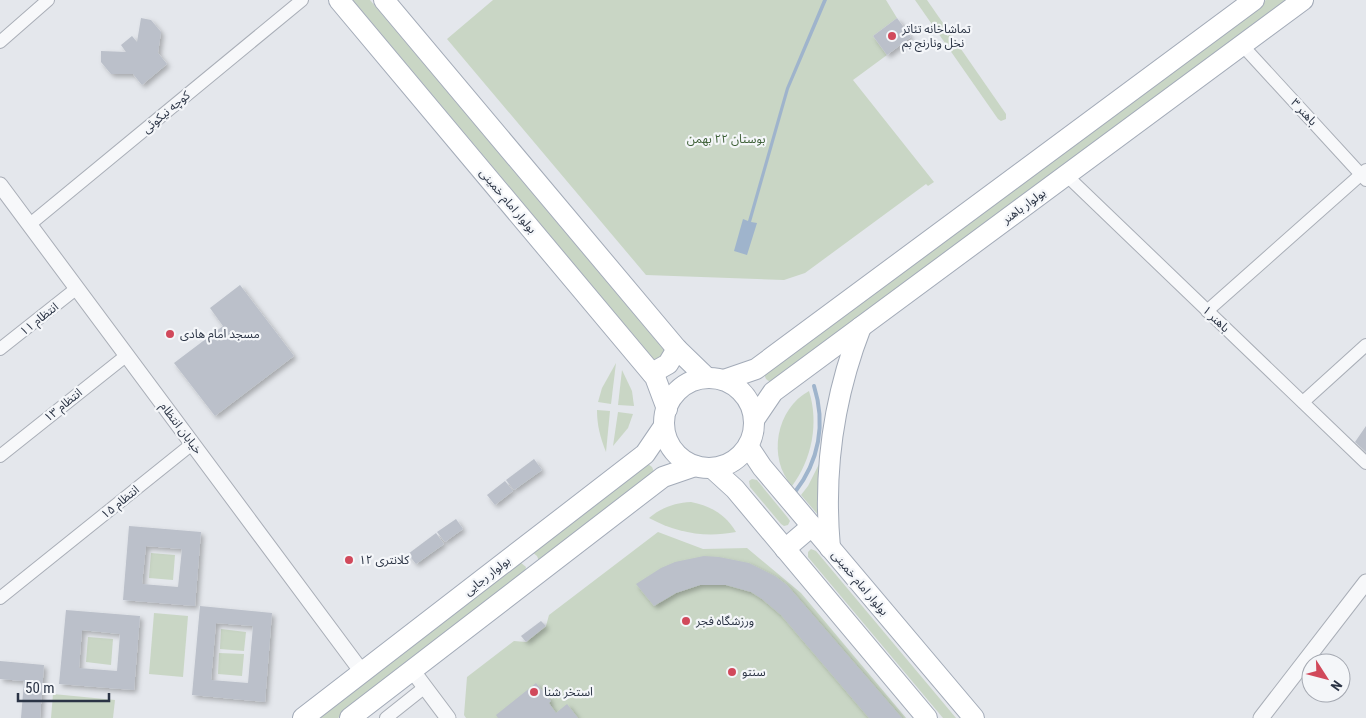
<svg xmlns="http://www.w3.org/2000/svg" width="1366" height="718" viewBox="0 0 1366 718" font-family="'Roboto Condensed','Noto Sans Arabic',sans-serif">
<defs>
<filter id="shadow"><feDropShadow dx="3" dy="3" stdDeviation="2.5" flood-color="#0004"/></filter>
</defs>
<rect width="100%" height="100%" fill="#e4e7ec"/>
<g fill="#c9d6c5">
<path d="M353 0H370L668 355 658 364Z"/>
<path d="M493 0H886L897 18 873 36 887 55 853 80 934 182 928 186 926 184 805 273 784 280 646 275 447 39Z"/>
<path d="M915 0H927L1006 114V119L1001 121 998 119Z"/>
<path d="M1266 0H1285V2L770 382 766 379 764 374 767 369Z"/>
<path d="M616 363 611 404 598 402 602 388Z"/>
<path d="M622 370 632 391 634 406 618 405Z"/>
<path d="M809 391C819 423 812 459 792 486 767 458 776 409 809 391Z"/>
<path d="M597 410 610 411 606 452C600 437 597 425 597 410Z"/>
<path d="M618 412 633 414 628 428 613 446Z"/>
<path d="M820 462 819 516 801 495 808 486Z"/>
<path d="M648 464 652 467 654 472 540 563 537 556 531 551Z"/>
<path d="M752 479 757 480 788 518 790 521 788 525 784 526 781 524 750 487 749 481Z"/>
<path d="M691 502C711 506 725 514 736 532 705 538 677 533 649 518 662 507 675 503 691 502Z"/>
<path d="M658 532 703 549 747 548 801 593 906 718H466L464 715 467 677 514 641 526 642 546 626 549 615Z"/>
<path d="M811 549 816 551 956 718H943L808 557V552Z"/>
<path d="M151 553 175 555 173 580 149 578Z"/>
<path d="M520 562 526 567 524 575 338 718H315Z"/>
<path d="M154 613 188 616 183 677 149 674Z"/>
<path d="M221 629 246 632 244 651 220 649Z"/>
<path d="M88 637 113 639 111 665 86 662Z"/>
<path d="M219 653 244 654 242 676 218 674Z"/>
<path d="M53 694 115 700 113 718H51Z"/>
</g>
<path fill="#9fb4cc" d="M823 0H827L789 89 751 222 757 223 747 255 734 251 743 219 748 221 786 88Z"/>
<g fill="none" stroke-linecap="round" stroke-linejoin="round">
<path stroke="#9fb4cc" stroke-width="4" d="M795 492C819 461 826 424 814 386"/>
</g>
<g fill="#bbc0ca" fill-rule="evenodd" filter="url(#shadow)">
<path d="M141 18 151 20 161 32 158 53 167 64 142 85 133 74H111L101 62V51L126 52 121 45 132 36 137 42Z"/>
<path d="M897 18 911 37 887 55 873 36Z"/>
<path d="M240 285 294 356 215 416 174 363 223 326 210 308Z"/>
<path d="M1366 426V452L1355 442Z"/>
<path d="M534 459 542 470 514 490 506 480Z"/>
<path d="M505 481 513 491 495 505 487 495Z"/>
<path d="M456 519 463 529 445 542 437 532Z"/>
<path d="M129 526 201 532 195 606 123 600ZM146 546 182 549 178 587 142 584Z"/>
<path d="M436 533 444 544 416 564 408 554Z"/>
<path d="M704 556 719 557 749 563 775 576 787 585 902 718H869L781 615 762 599 751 592 726 585H700L676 593 654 606 636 584 661 568 675 562Z"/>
<path d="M200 606 272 613 265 702 192 695ZM216 623 253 626 248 683 211 680Z"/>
<path d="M66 610 140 616 134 690 59 684ZM82 630 120 634 117 671 79 668Z"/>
<path d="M541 621 546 626 526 642 521 636Z"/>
<path d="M0 661 44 665 40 718H21L24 681 0 679Z"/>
<path d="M536 683 551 701 549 703 556 713 567 704 578 718H498L496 715Z"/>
</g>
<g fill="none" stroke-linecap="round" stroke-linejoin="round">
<defs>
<g id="minor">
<path d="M0 42 48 0"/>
<path d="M1242 45 1366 180"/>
<path d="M1066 175 1366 463"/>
<path d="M29 225 302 0"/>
<path d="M1207 311 1366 170"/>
<path d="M0 349 77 288"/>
<path d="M1303 402 1366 345"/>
<path d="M0 456 127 355"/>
<path d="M0 598 192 444"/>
<path d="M386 718 425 687"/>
</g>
<g id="tertiary">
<path d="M0 185 362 672"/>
<path d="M412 670 448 718"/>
<path d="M1261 718 1366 582"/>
</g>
<g id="primary">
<path d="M339 0 655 377 667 409"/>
<path d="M384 0 677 349 707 378"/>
<path d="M652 373 668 364 677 349"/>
<circle cx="709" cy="423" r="45"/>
<path d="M724 380 756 369 1254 0"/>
<path d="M754 420 773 392 1303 0"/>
<path d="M748 446 762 467 974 718"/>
<path d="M712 468 735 489 927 718"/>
<path d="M830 548C823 471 833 399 861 327"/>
<path d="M785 549 812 526"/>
<path d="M303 718 645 454 664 426"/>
<path d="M350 718 663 477 695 466"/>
</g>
</defs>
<use href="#minor" stroke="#a9aeb7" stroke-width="14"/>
<use href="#tertiary" stroke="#a9aeb7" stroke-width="17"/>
<use href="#primary" stroke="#a3abb8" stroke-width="22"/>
<use href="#minor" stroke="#f7f8fa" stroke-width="12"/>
<use href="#tertiary" stroke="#f7f8fa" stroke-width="15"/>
<use href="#primary" stroke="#fff" stroke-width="20"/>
</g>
<g fill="#d1495b" stroke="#f4f6f9" stroke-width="2">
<circle cx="892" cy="36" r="5"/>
<circle cx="170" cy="334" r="5"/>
<circle cx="349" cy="560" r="5"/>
<circle cx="686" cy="621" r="5"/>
<circle cx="732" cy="672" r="5"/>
<circle cx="534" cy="692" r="5"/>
</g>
<g text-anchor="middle" stroke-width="4.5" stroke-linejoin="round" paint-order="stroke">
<g font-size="12" fill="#2b3445" stroke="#f4f6f9" text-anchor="start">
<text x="902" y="33">تماشاخانه تئاتر<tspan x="902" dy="14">نخل ونارنج بم</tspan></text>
<text x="180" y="338">مسجد امام هادی</text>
<text x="359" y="564">کلانتری ۱۲</text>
<text x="696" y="625">ورزشگاه فجر</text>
<text x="742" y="676">سنتو</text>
<text x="544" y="696">استخر شنا</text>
</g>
<g font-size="12" fill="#2b3445" stroke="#f4f6f9">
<text transform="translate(166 112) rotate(-40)" y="4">کوچه نیکوئی</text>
<text transform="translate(1304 112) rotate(47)" y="4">باهنر ۳</text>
<text transform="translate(508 201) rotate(50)" y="4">بولوار امام خمینی</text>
<text transform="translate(1024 206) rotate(-36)" y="4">بولوار باهنر</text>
<text transform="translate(39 319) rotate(-38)" y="4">انتظام ۱۱</text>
<text transform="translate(1216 319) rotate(44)" y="4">باهنر ۱</text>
<text transform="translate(63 405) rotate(-39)" y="4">انتظام ۱۳</text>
<text transform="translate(181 428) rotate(53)" y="4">خیابان انتظام</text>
<text transform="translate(120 502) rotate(-39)" y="4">انتظام ۱۵</text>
<text transform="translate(487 576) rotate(-38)" y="4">بولوار رجایی</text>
<text transform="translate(860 583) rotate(50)" y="4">بولوار امام خمینی</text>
</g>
<g font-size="12" fill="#3f6138" stroke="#f4f6f9">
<text x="726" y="143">بوستان ۲۲ بهمن</text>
</g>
</g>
<g transform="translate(1326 678) rotate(126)"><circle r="24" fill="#f4f6f9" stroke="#a4a8b1"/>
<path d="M0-4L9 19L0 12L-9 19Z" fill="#d1495b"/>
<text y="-8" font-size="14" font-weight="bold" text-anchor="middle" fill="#2b3445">N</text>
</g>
<path d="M18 693v8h91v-8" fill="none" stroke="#2b3445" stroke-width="2.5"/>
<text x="25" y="693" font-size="15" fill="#2b3445" stroke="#f4f6f9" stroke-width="4" paint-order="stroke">50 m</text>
</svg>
